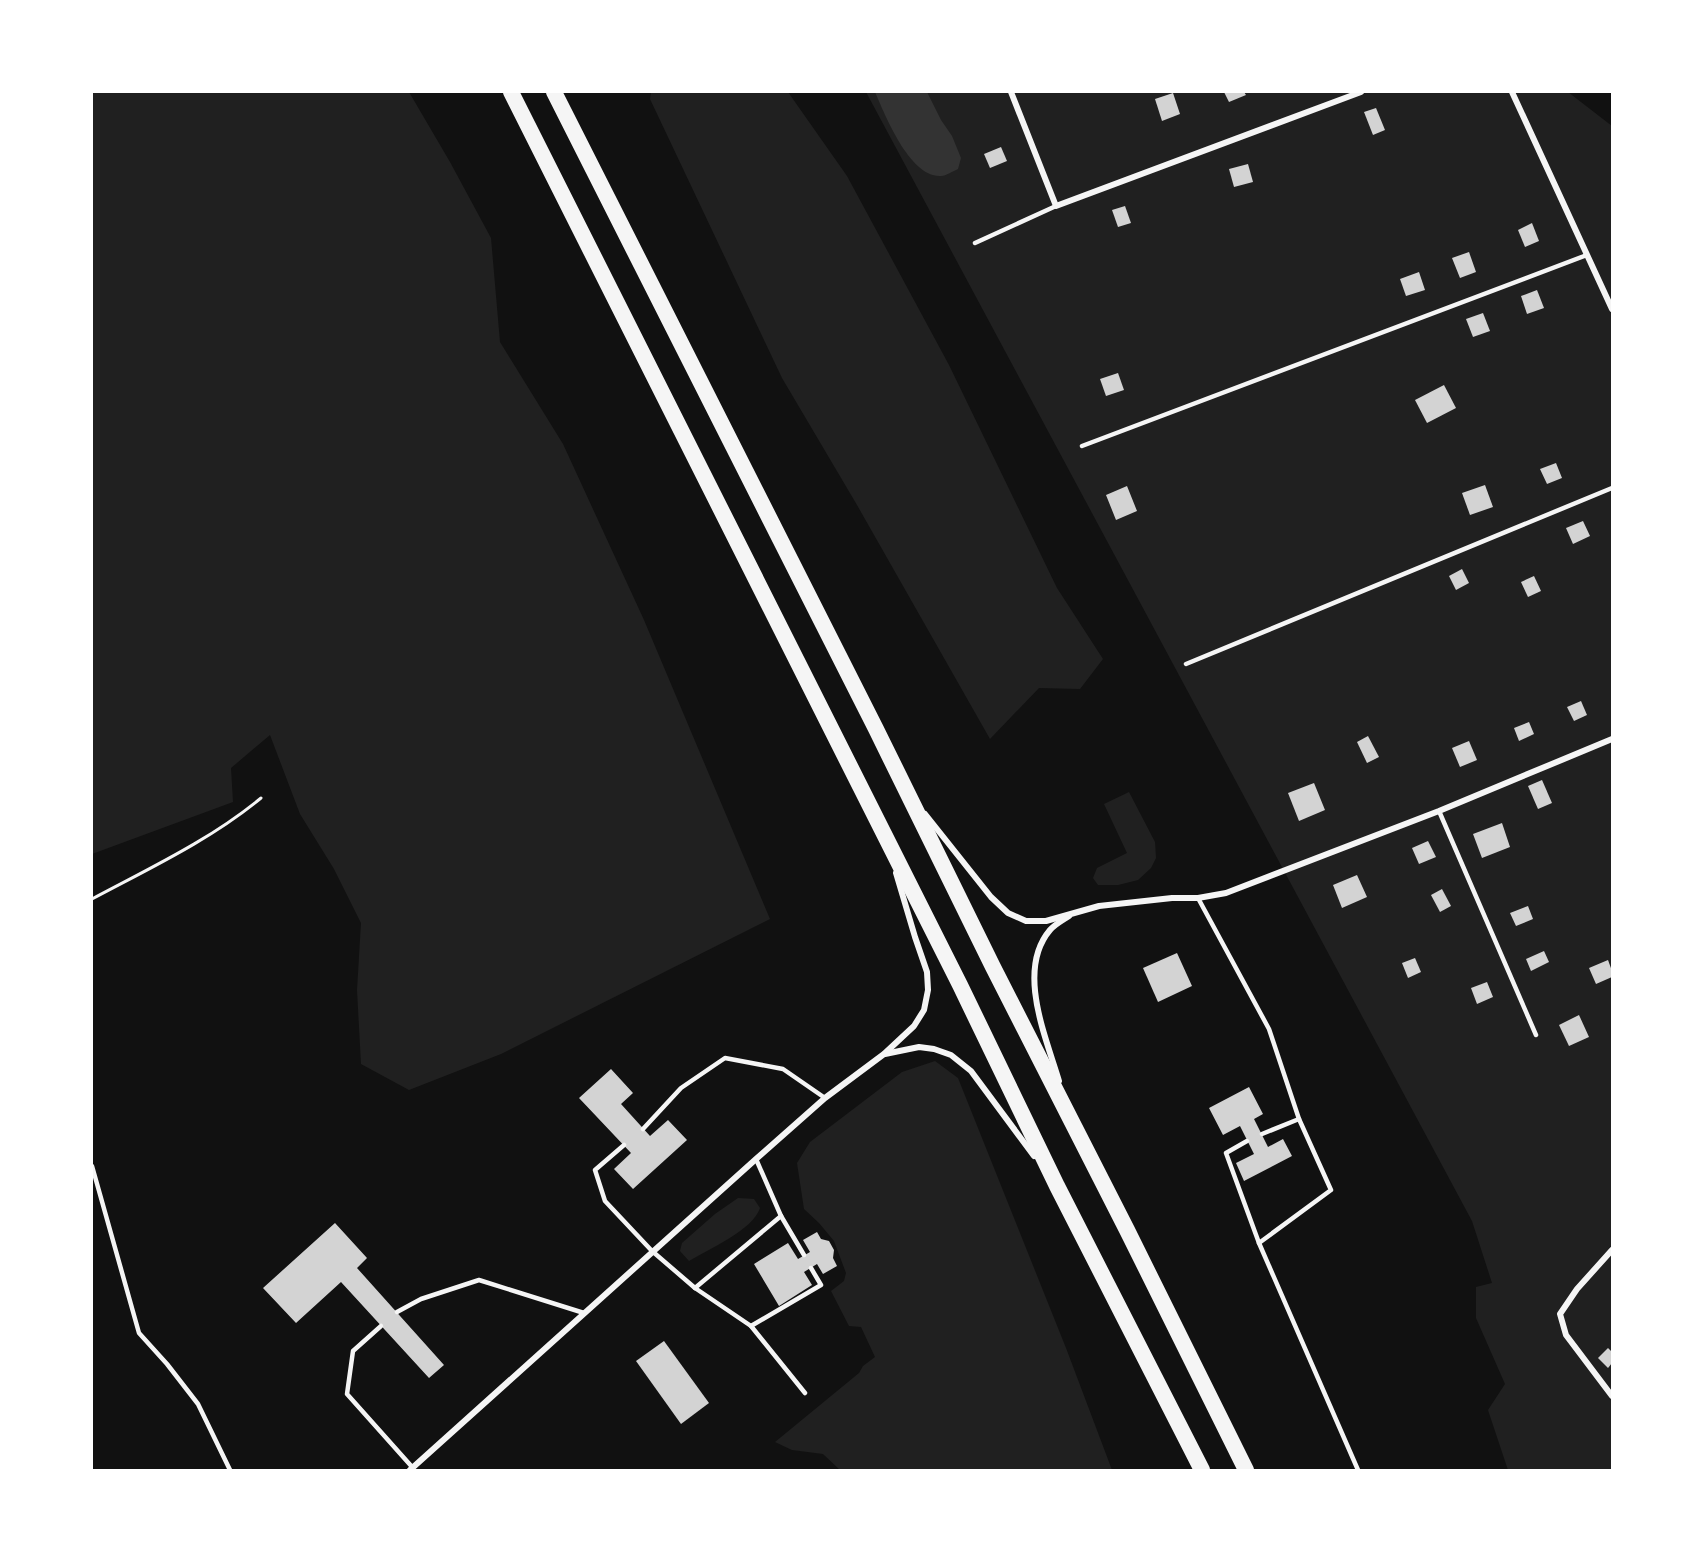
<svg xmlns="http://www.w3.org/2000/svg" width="1704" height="1562" viewBox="0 0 1704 1562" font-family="Rubik,sans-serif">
<rect width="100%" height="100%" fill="#111"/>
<g fill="#202020">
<path d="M92 92H409L450 162 491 238 500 342 563 444 644 620 770 919 501 1054 409 1090 361 1064 357 990 361 923 334 869 300 814 270 735 231 768 233 802 92 854Z"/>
<path d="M651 92H788L847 176 949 365 1057 588 1103 659 1080 689 1039 688 990 739 857 505 782 378 650 99Z"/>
<path d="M866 92H1568L1612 126V1470H1508L1488 1410 1505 1384 1476 1318V1287L1492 1283 1472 1221Z"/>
<path d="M1129 792 1155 842 1156 858 1151 868 1138 880 1118 885H1098L1093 878 1097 868 1127 853 1104 804Z"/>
<path d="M935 1061 958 1078 1066 1348 1112 1470H840L823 1454 792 1450 775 1442 859 1373 863 1366 875 1357 861 1327 849 1326 831 1291 844 1281 846 1273 834 1241 819 1223 804 1209 797 1163 810 1142 902 1072Z"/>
<path d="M738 1198 754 1199 760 1208C753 1230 709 1249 689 1261L680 1251 682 1243 715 1214Z"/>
</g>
<path fill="#333" d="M875 92H927L941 120 952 136 961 158 958 169C953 171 946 176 941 176 910 178 885 115 875 92Z"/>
<g fill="#d3d3d3">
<path d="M1224 92H1244L1246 95 1229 102Z"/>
<path d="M1173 93 1180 114 1162 121 1155 99Z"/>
<path d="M1376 108 1385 130 1373 135 1364 112Z"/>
<path d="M1001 147 1007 161 990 168 984 154Z"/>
<path d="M1248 164 1253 182 1234 187 1229 169Z"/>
<path d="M1125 206 1131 223 1118 227 1112 210Z"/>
<path d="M1532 223 1539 241 1525 247 1518 230Z"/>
<path d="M1469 252 1476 272 1460 278 1452 258Z"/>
<path d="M1419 272 1425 290 1406 296 1400 279Z"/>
<path d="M1537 290 1544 308 1527 314 1521 296Z"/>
<path d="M1483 313 1490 331 1473 337 1466 319Z"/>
<path d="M1118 373 1124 390 1106 396 1100 379Z"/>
<path d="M1444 385 1456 408 1427 423 1415 400Z"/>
<path d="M1556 463 1562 478 1547 484 1540 469Z"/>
<path d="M1485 485 1493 507 1470 515 1462 493Z"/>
<path d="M1127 486 1137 511 1116 520 1106 495Z"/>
<path d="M1583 521 1590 536 1573 544 1566 528Z"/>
<path d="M1462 569 1469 583 1456 590 1449 576Z"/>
<path d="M1534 576 1541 591 1528 597 1521 582Z"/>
<path d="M1581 701 1587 715 1574 721 1567 707Z"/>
<path d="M1529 722 1534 734 1519 741 1514 728Z"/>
<path d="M1368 736 1379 757 1367 763 1357 742Z"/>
<path d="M1469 741 1477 760 1460 767 1452 748Z"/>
<path d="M1542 780 1552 803 1538 809 1528 786Z"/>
<path d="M1314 783 1325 810 1299 821 1288 793Z"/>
<path d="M1502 823 1510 847 1482 858 1473 834Z"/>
<path d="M1428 841 1436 857 1419 864 1412 848Z"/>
<path d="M1357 875 1367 897 1342 908 1333 885Z"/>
<path d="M1442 889 1451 906 1440 912 1431 895Z"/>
<path d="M1528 906 1533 919 1516 926 1510 913Z"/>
<path d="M1544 951 1549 962 1531 971 1526 959Z"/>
<path d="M1177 953 1192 986 1158 1002 1143 968Z"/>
<path d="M1415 958 1421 972 1408 978 1402 963Z"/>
<path d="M1608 960 1612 971V977L1596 984 1589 968Z"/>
<path d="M1487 982 1493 997 1477 1004 1471 988Z"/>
<path d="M1579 1015 1589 1037 1569 1046 1559 1025Z"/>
<path d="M611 1069 633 1093 621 1104 650 1136 668 1120 687 1140 633 1189 614 1169 631 1153 579 1098Z"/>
<path d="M1249 1087 1263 1114 1254 1119 1268 1147 1283 1139 1292 1156 1244 1181 1236 1163 1254 1154 1240 1126 1223 1135 1209 1108Z"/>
<path d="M335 1223 367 1258 357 1268 444 1365 429 1378 341 1282 296 1323 263 1288Z"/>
<path d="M817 1232 821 1239 829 1241 834 1250 833 1258 837 1266 823 1274 817 1264 804 1272 812 1285 779 1306 754 1264 788 1243 798 1259 810 1252 803 1240Z"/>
<path d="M664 1341 709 1403 681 1424 636 1361Z"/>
<path d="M1608 1348 1612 1352V1363L1608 1368 1598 1358Z"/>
</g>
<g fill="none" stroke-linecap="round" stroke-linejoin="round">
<path stroke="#f5f5f5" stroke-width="3" d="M92 899C150 868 210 840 261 798"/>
<g stroke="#f5f5f5" stroke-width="4.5">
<path d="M975 243 1056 206"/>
<path d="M1082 446 1587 255"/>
<path d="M1186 664 1612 488"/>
<path d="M1439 811 1536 1035"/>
<path d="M1198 898 1269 1029 1299 1119 1331 1190 1259 1243"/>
<path d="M643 1129 681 1088 725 1058 783 1069 825 1098"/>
<path d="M1262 1134 1299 1119"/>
<path d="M1247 1141 1226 1153 1259 1243 1358 1470"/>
<path d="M624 1145 595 1170 605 1201 652 1251 695 1288 751 1326 821 1285 811 1268"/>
<path d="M756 1159 781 1216 804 1255"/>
<path d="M92 1166 139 1333 167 1364 198 1404 230 1470"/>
<path d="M695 1288 781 1216"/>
<path d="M397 1312 421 1299 479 1280 584 1313"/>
<path d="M381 1326 353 1351 347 1394 413 1468"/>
<path d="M751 1326 805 1393"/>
</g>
<g stroke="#f5f5f5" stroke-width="6">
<path d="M1011 92 1056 206 1361 92"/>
<path d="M1512 92 1612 309"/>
<path d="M925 814 991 897 1008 913 1026 921H1046L1099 906 1172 898H1198L1226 893 1439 811 1612 739"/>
<path d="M885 1054 919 1047 934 1049 951 1055 971 1071 1034 1156"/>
<path d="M1059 1081C1046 1037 1016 970 1050 930 1055 924 1063 920 1069 916"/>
<path d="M1612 1250 1577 1289 1560 1314 1566 1335 1612 1396"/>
<path d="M410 1470 756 1159 825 1098 884 1054 914 1026 924 1010 928 990 927 972 915 937 896 873"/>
</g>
<g stroke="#f5f5f5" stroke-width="16">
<path d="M511 92 960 985 1057 1186 1202 1470"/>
<path d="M554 92 876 729 993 967 1127 1230 1246 1470"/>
</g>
</g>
<rect width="1704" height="1562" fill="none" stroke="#ffffff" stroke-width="186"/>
</svg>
